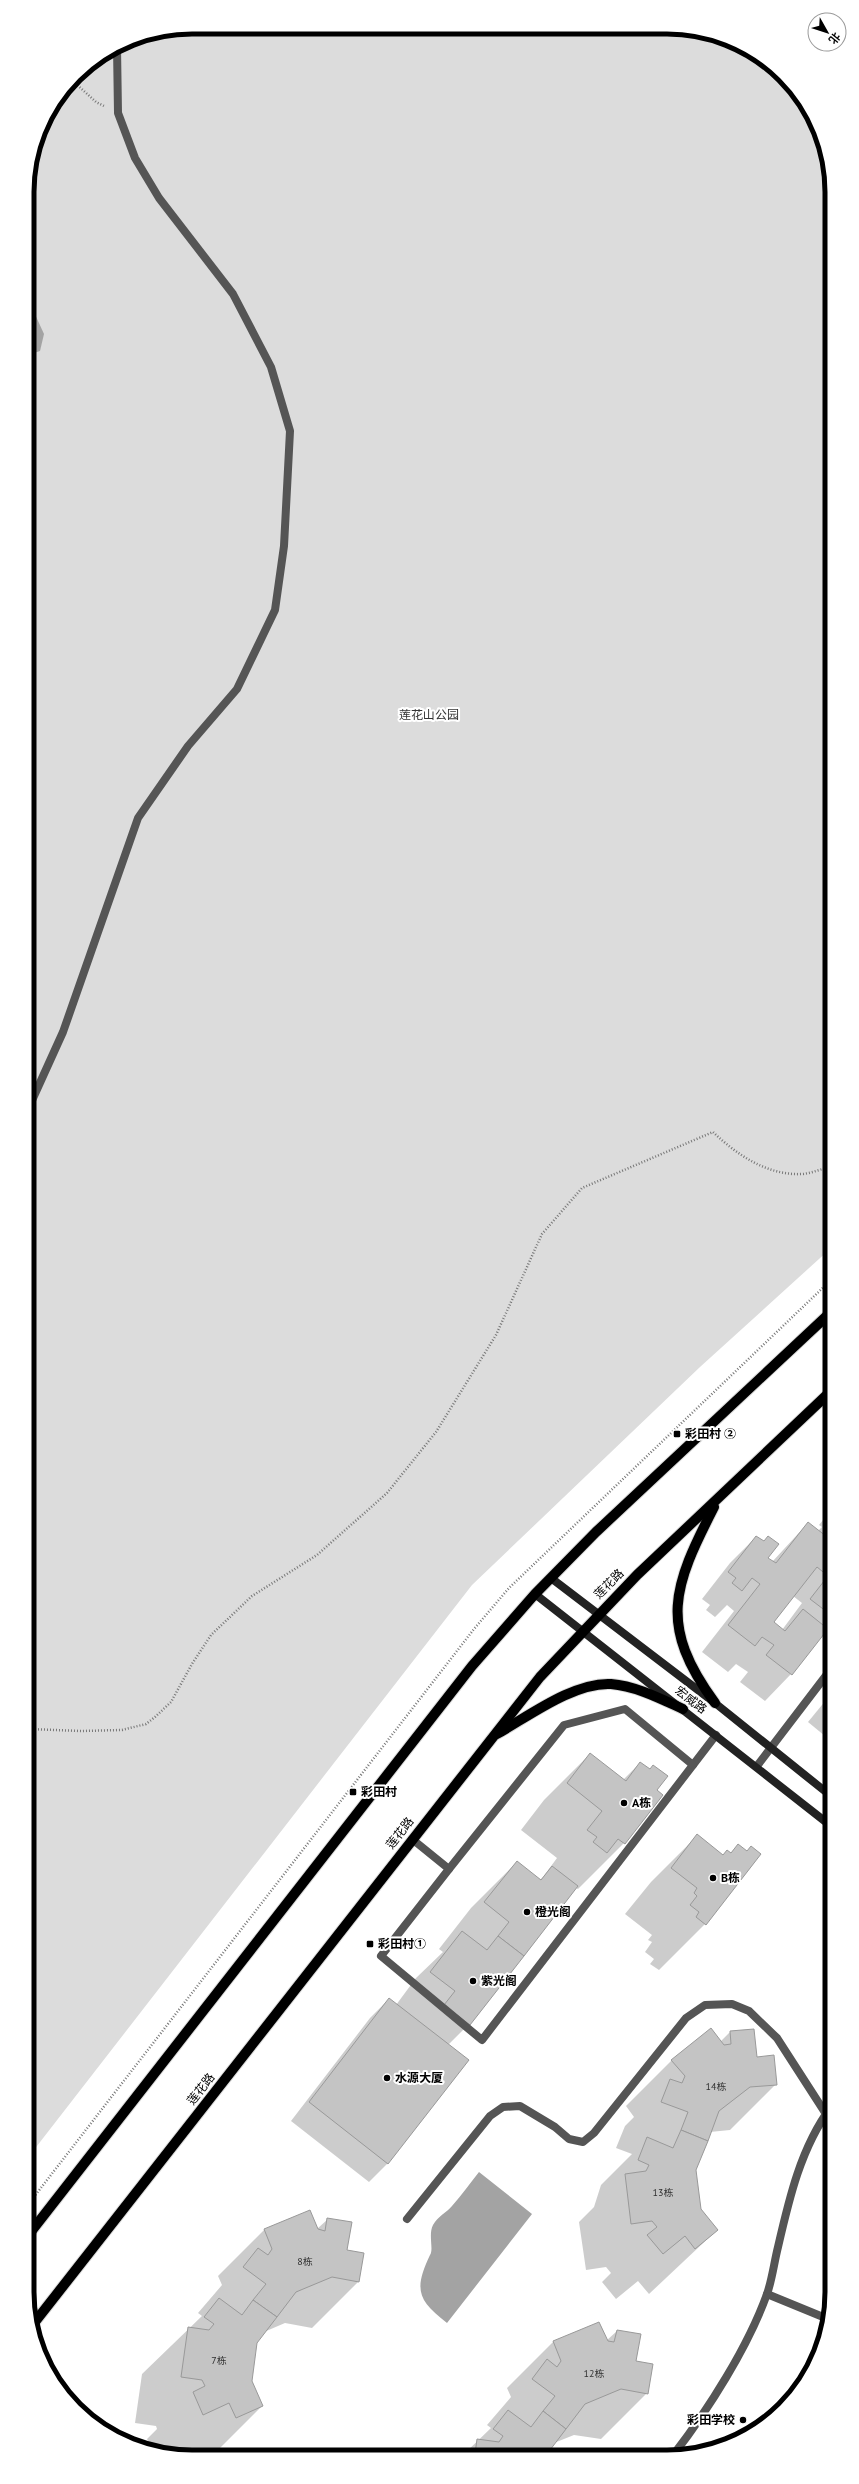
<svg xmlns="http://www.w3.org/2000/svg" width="859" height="2484" viewBox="0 0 859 2484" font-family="'PT Sans','Noto Sans SC',sans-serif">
<rect width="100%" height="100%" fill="#fff"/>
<path fill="#dcdcdc" d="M192 27 699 30 749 49 784 76 815 119 829 160 830 1249 700 1367 472 1585 30 2155 27 181 44 119 83 68 129 39Z"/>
<g fill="#a3a3a3">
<path d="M28 310H33L44 334 40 351 28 355Z"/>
<path d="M479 2172 532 2214 447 2323C417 2300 414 2289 430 2255 434 2249 428 2235 433 2225 438 2216 446 2213 452 2206 462 2195 470 2183 479 2172Z"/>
</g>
<g fill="#0003" fill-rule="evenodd">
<path d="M831 1510V1553L828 1555 831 1557V1622L791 1674 765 1701 740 1682 748 1672 736 1664 728 1672 702 1652 734 1611 727 1605 715 1617 706 1610 710 1605 702 1599 730 1563 756 1537 767 1558 772 1562 808 1523 818 1531 822 1527 819 1525ZM793 1596 802 1603 782 1630 772 1623Z"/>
<path d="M831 1694V1741L808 1722Z"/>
<path d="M590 1754 623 1780 640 1763 649 1770 655 1790 624 1843 578 1889 576 1888 469 2024 448 2045 388 2163 369 2182 291 2121 370 2018 389 1999 396 2005 416 1978 443 1952 439 1949 471 1908 517 1862 540 1880 543 1877 557 1858 521 1830 544 1800Z"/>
<path d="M697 1836 723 1856 730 1854 738 1845 747 1852 760 1854 705 1924 659 1970 650 1964 654 1959 645 1952 652 1942 648 1940 652 1935 625 1914 651 1882Z"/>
<path d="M730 2032 756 2058 776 2084 730 2130 710 2132 695 2170 700 2209 717 2230 649 2294 638 2281 616 2299 602 2282 611 2273 606 2267 586 2270 579 2222 594 2207 601 2185 632 2154 616 2148 625 2126 634 2117 626 2106 672 2060 720 2042Z"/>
<path d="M310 2211 317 2229 328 2219 346 2250 358 2282 312 2328 285 2323 264 2332 256 2342 250 2381 262 2406 216 2452 185 2454 183 2448 170 2454 153 2452 147 2439 157 2429 156 2426 135 2423 142 2374 202 2316 198 2313 222 2285 218 2276 264 2230Z"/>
<path d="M617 2331 635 2362 647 2393 601 2439 574 2435 554 2443 546 2454H464L491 2428 487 2425 511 2397 507 2388 553 2342 606 2341Z"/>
</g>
<g fill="#c4c4c4" stroke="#999">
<path d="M808 1522 831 1540V1549L828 1553 831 1556V1615L810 1599 828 1576 817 1567 774 1622 785 1631 803 1609 828 1629 792 1675 766 1655 774 1645 762 1637 755 1646 728 1625 760 1584 752 1578 742 1591 732 1583 736 1578 728 1572 756 1536 764 1541 768 1536 779 1544 768 1558 776 1563Z"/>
<path d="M590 1753 626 1781 640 1762 650 1769 653 1765 668 1776 657 1790 663 1795 625 1844 618 1839 607 1853 593 1842 597 1837 587 1830 602 1811 567 1783Z"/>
<path d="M697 1834 723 1855 727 1850 731 1853 738 1844 747 1851 751 1846 761 1854 706 1925 696 1917 699 1912 690 1905 697 1896 694 1893 697 1888 671 1868Z"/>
<path d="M517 1861 541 1880 552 1866 578 1886 524 1956 498 1936 509 1922 484 1902Z"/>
<path d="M462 1931 487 1950 498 1936 524 1956 470 2025 444 2005 455 1991 430 1972Z"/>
<path d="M389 1998 469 2060 388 2164 309 2102Z"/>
<path d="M711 2028 724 2045 731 2044 730 2031 754 2029 757 2057 774 2055 777 2085 750 2087 719 2111 708 2141 681 2130 688 2112 661 2102 670 2079 682 2083 685 2076 671 2060Z"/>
<path d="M681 2130 708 2141 696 2170 701 2209 718 2230 695 2249 685 2236 663 2254 647 2235 657 2227 652 2221 631 2224 625 2174 646 2171 649 2165 638 2160 647 2137 673 2148Z"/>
<path d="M310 2210 318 2229 325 2231 327 2218 352 2222 347 2250 364 2253 359 2282 332 2277 296 2292 277 2317 253 2300 266 2284 243 2267 258 2248 268 2255 272 2249 264 2229Z"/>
<path d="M219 2298 242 2315 253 2300 277 2317 257 2343 252 2381 263 2406 236 2418 229 2403 203 2415 193 2392 205 2386 202 2380 181 2377 188 2327 209 2330 214 2324 204 2317Z"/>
<path d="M599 2322 608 2341 614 2342 617 2330 641 2334 636 2361 653 2364 648 2394 621 2389 585 2404 566 2429 543 2411 555 2396 532 2379 547 2359 557 2367 561 2361 553 2341Z"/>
<path d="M508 2410 531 2427 543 2411 566 2429 547 2454H475L477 2439 499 2442 503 2436 493 2429Z"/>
</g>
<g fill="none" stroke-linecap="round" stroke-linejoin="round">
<defs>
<g id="primary">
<path d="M714 1507C673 1587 658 1625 715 1703"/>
<path d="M497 1734C529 1716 574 1682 611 1684 636 1686 661 1699 683 1709"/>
<path d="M30 2233 472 1666 535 1594 596 1532 830 1313"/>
<path d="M31 2327 540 1677 637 1575 830 1392"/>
</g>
</defs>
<use href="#primary" stroke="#dbdbdb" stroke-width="12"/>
<g stroke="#777" stroke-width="2.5" stroke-dasharray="1 2" stroke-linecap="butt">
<path d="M73 81 96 102 104 106"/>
<path d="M29 1729 81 1731 122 1730 146 1724 155 1717 171 1702 192 1664 211 1635 252 1596 317 1555 387 1493 436 1432 496 1335 542 1234 582 1188 713 1132C737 1155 768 1176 803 1174 812 1173 821 1169 830 1167"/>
<path d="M30 2202 474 1629 509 1588 830 1281"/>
</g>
<g stroke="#555" stroke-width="8">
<path d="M29 1107 63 1032 138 818 188 746 237 689 275 610 284 546 290 431 271 367 233 294 159 198 135 158 118 113 117 47"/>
<path d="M757 1766 831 1669"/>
<path d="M412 1839 449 1869 381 1956 482 2040 716 1735"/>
<path d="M449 1869 564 1725 625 1709 693 1765"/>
<path d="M407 2219 490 2116 503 2107 520 2106 555 2127 569 2139 583 2142 594 2133 686 2018 705 2005 732 2004 749 2011 777 2038 826 2114"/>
</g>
<g stroke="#555" stroke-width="8">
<path d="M767 2294 828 2319"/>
<path d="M674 2454C708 2410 748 2347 767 2294 772 2280 774 2263 778 2247 789 2199 801 2147 831 2107"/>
</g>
<g stroke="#222" stroke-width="8">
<path d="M551 1578 715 1703 831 1796"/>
<path d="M535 1594 831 1826"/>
</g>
<use href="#primary" stroke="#000" stroke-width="10"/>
</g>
<g fill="#000" stroke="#fff" stroke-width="1.5">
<rect x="673" y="1430" width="8" height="8" rx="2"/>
<rect x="349" y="1788" width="8" height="8" rx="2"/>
<circle cx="624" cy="1803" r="4"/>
<circle cx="713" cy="1878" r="4"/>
<circle cx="527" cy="1912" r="4"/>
<rect x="366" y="1940" width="8" height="8" rx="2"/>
<circle cx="473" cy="1981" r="4"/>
<circle cx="387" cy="2078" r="4"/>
<circle cx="743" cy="2420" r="4"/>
</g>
<g text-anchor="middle" stroke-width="4" stroke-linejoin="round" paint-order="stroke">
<g font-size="10" fill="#313131">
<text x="716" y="2090">14栋</text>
<text x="663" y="2196">13栋</text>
<text x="305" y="2265">8栋</text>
<text x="219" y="2364">7栋</text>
<text x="594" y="2377">12栋</text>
</g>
<g font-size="12" fill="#333" stroke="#fff">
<text x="429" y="719">莲花山公园</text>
</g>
<g font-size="12" font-weight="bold" fill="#000" stroke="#fff" text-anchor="start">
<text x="685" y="1438">彩田村 ②</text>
<text x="361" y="1796">彩田村</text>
<text x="632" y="1807">A栋</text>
<text x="721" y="1882">B栋</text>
<text x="535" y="1916">橙光阁</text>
<text x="378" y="1948">彩田村①</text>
<text x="481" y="1985">紫光阁</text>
<text x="395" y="2082">水源大厦</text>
<text x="735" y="2424" text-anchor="end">彩田学校</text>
</g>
<g font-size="12" fill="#000" stroke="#fff">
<text transform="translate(609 1584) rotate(-45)" y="4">莲花路</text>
<text transform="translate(691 1700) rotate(38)" y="4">宏威路</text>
<text transform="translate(400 1833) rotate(-52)" y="4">莲花路</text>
<text transform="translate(201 2089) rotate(-52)" y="4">莲花路</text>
</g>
</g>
<path d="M0 0H859V2484H0ZM192 34H667A158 158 0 0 1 825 192V2292A158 158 0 0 1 667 2450H192A158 158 0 0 1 34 2292V192A158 158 0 0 1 192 34Z" fill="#fff" fill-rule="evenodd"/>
<path fill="none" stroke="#000" stroke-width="5" d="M192 34H667A158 158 0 0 1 825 192V2292A158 158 0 0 1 667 2450H192A158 158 0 0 1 34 2292V192A158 158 0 0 1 192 34Z"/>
<g transform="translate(827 32) rotate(129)"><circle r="19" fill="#ffffff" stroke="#999999"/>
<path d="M0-3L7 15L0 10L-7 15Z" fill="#000000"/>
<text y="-6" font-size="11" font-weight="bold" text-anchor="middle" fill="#000000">北</text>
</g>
</svg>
